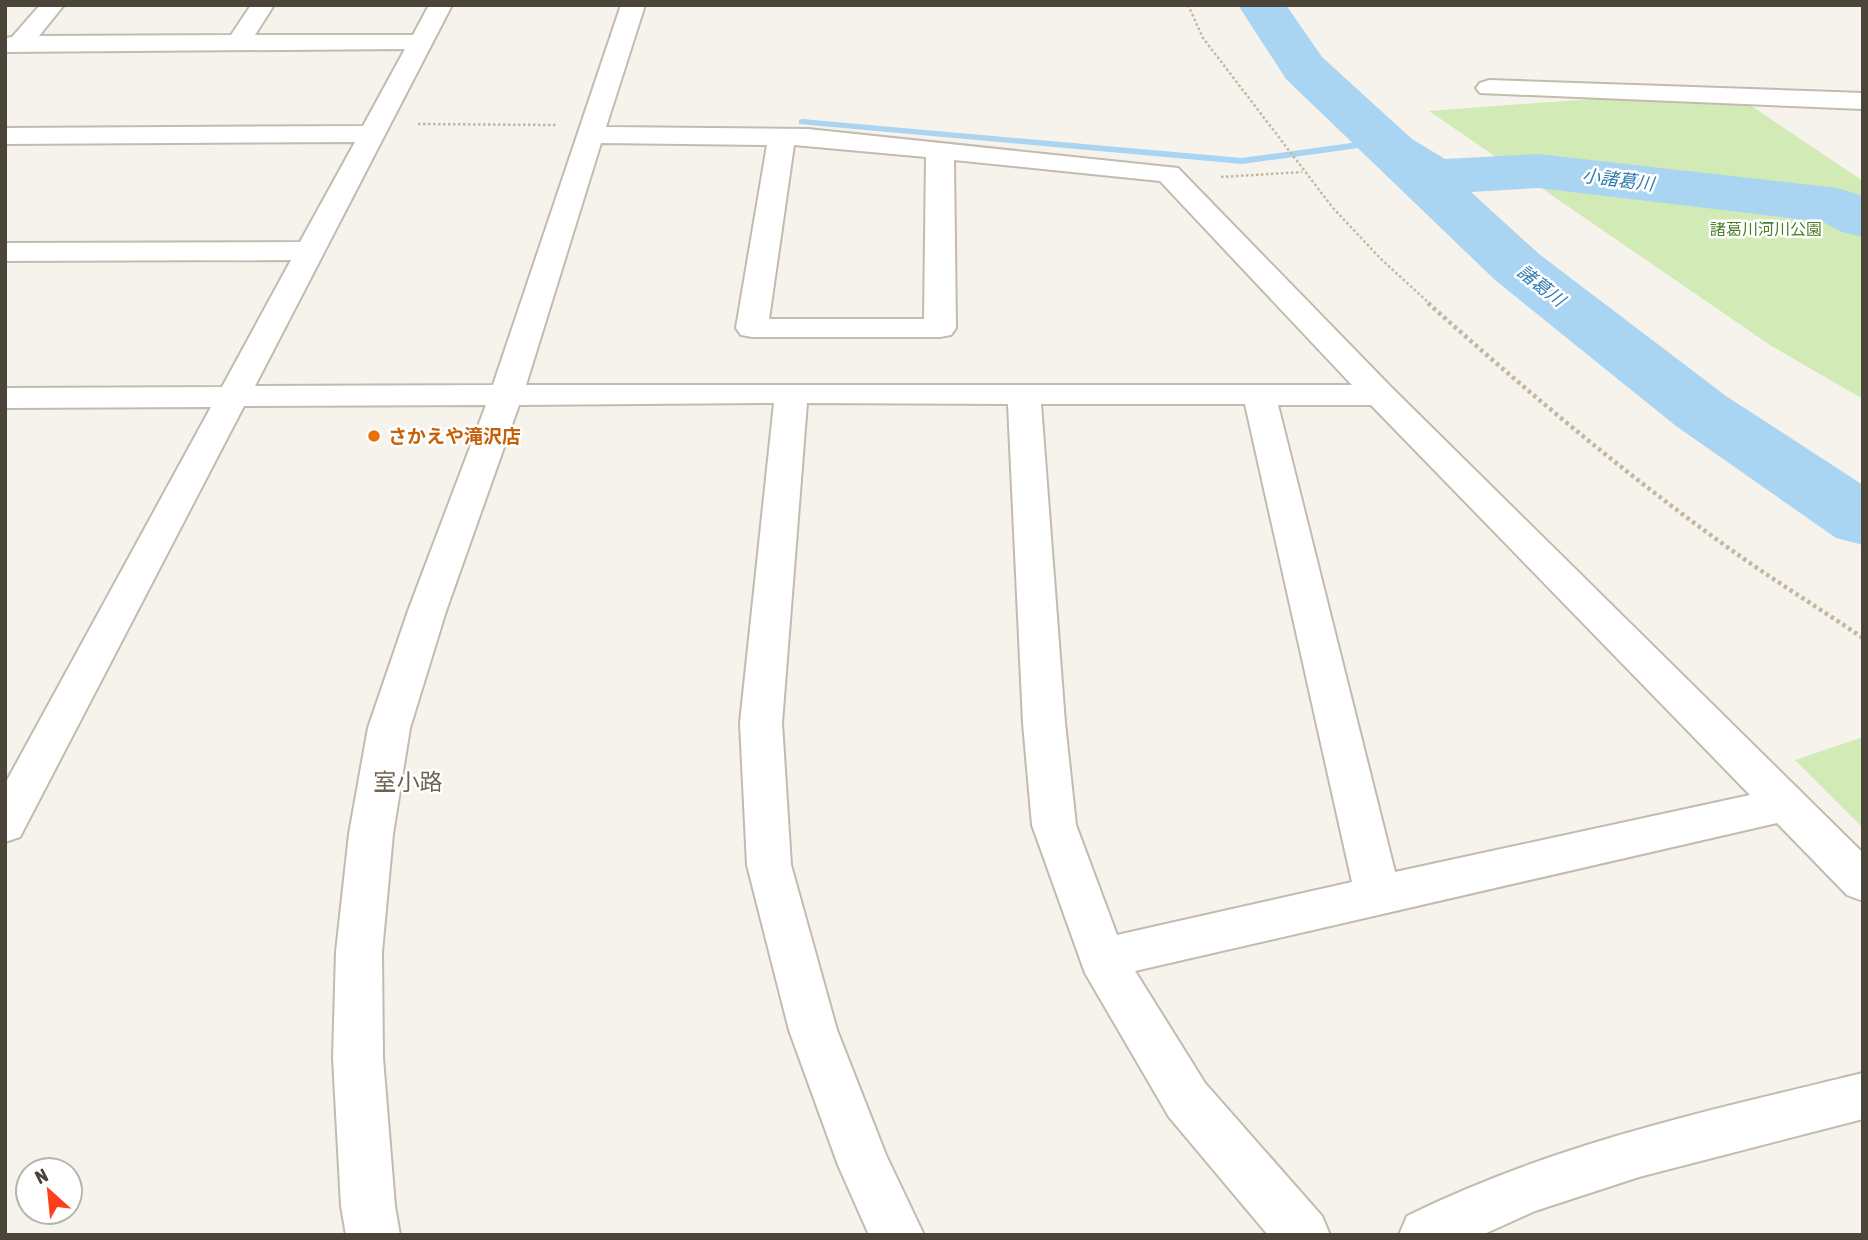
<svg xmlns="http://www.w3.org/2000/svg" width="1868" height="1240" viewBox="0 0 1868 1240" font-family="'Asap Condensed','Noto Sans JP',sans-serif">
<rect width="100%" height="100%" fill="#f6f3ec"/>
<g fill="#d2eab5">
<path d="M1726 89 1863 181V399L1770 345 1429 111Z"/>
<path d="M1863 737V828L1795 760Z"/>
</g>
<g fill="none" stroke-linecap="round" stroke-linejoin="round">
<path fill="#a9d4f2" fill-rule="evenodd" d="M802 119 1242 158 1380 139 1385 142 1380 145 1242 164 799 124V120Z"/>
<path fill="#a9d4f2" fill-rule="evenodd" d="M1238 5H1286L1322 57 1412 139 1445 159 1538 154 1837 188 1863 196V237L1842 232 1823 222 1538 188 1471 192 1539 254 1726 396 1863 485V545L1836 538 1676 426 1495 280 1286 79Z"/>
<defs>
<g id="minor">
<path d="M40 5H64L39 36 231 35 251 5H274L255 35H413L429 5H452L255 386 493 385 621 5H645L606 127 808 129 1178 168 1392 388 1863 853V901L1847 895 1777 823 1135 971 1205 1083 1322 1216 1330 1235H1268L1169 1117 1085 973 1032 825 1023 723 1008 404 807 403 782 723 791 865 837 1030 886 1155 924 1235H869L838 1165 789 1030 747 865 740 723 774 403 519 405 446 611 410 728 393 834 382 952 383 1058 395 1206 400 1235H346L341 1206 333 1058 336 952 349 834 368 728 408 611 486 405 244 406 20 837 5 842V784L211 407 5 408V388L222 387 291 260 5 261V243L300 242 355 142 5 144V128L363 126 405 49 5 52V38L12 37ZM601 143 767 145 736 328 741 335 752 337H940L951 335 956 328 954 160 1160 181 1352 385H526ZM794 145 926 157 924 319H769ZM1041 404H1245L1352 882 1117 935 1076 825 1065 723ZM1278 405H1371L1750 795 1395 872Z"/>
<path d="M1489 80 1863 93V109L1480 93 1476 88 1480 83Z"/>
<path d="M1863 1073V1119L1639 1177 1535 1211 1482 1235H1399L1407 1216C1556 1143 1703 1112 1863 1073Z"/>
</g>
</defs>
<use href="#minor" stroke="#c2bbae" stroke-width="4"/>
<g stroke="#c4b79f" stroke-width="2.5" stroke-dasharray="2.5 2.5" stroke-linecap="butt">
<path d="M1188 5 1203 38 1333 208 1381 259 1430 304"/>
<path d="M418 124 556 125"/>
<path d="M1221 177 1302 172"/>
</g>
<path stroke="#c4b79f" stroke-width="4.5" stroke-dasharray="3.5 3.5" stroke-linecap="butt" d="M1428 303C1524 389 1625 474 1730 549 1773 580 1819 608 1863 638"/>
<use href="#minor" fill="#fff" fill-rule="evenodd"/>
</g>
<circle fill="#e8710a" stroke="#fff" stroke-width="2.5" cx="374" cy="436" r="7"/>
<g text-anchor="middle" stroke-width="5" stroke-linejoin="round" paint-order="stroke">
<g font-size="16" fill="#4a7f2a" stroke="#fff">
<text x="1766" y="235">諸葛川河川公園</text>
</g>
<g font-size="18" font-style="italic" fill="#2e7ab2" stroke="#fff">
<text transform="translate(1618 180) rotate(7)" y="6">小諸葛川</text>
<text transform="translate(1541 286) rotate(38)" y="6">諸葛川</text>
</g>
<g font-size="19" font-weight="bold" fill="#c56008" stroke="#fff" text-anchor="start">
<text x="388" y="443">さかえや滝沢店</text>
</g>
<g font-size="23" fill="#6e6250" stroke="#fff">
<text x="408" y="790">室小路</text>
</g>
</g>
<rect width="1868" height="1240" fill="none" stroke="#4b4439" stroke-width="14"/>
<g transform="translate(49 1191) rotate(333)"><circle r="33" fill="#ffffff" stroke="#b7b4b0" stroke-width="2"/>
<path d="M0-5L12 26L0 18L-12 26Z" fill="#fc3f1d"/>
<text y="-10" font-size="19" font-weight="bold" text-anchor="middle" fill="#4b4439">N</text>
</g>
</svg>
